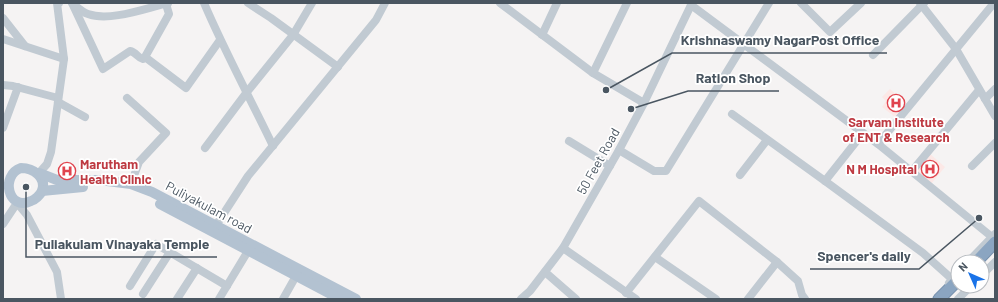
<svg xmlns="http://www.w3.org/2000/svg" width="998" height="302" viewBox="0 0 998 302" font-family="Barlow,sans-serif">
<rect width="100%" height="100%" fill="#f5f3f3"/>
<g fill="#fce8e6">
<path d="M890 89 907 104 895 117 882 107 886 101 882 97Z"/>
<path d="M929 153 945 167 931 184 915 170Z"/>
</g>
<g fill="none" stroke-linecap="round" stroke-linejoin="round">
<defs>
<g id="highway">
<path d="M976 262 995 242"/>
<path d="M939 299 958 280"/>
</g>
</defs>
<use href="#highway" stroke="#7690ad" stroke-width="13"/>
<g stroke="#c1cad2" stroke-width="8">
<path d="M72 3 103 69 130 51C136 52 138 58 143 59L145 57"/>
<path d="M72 3C77 7 82 12 88 14 110 22 146 8 168 3"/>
<path d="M204 3C225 52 250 98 273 146"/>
<path d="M248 3 271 18 338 67"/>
<path d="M500 3 593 73 644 103"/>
<path d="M801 3 830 32 861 3"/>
<path d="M920 3 956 49 995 116"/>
<path d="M166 4 169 14 145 57 186 88 220 40"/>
<path d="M691 5 878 144 992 237"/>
<path d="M3 18 25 46"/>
<path d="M542 35 557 3"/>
<path d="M3 39 64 59"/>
<path d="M873 55 924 3"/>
<path d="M593 73 627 3"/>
<path d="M3 85 13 86 58 98"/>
<path d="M127 98 166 133 139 162 131 184"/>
<path d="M985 99 995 89"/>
<path d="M58 102 85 117"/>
<path d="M732 114 825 181 923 253 952 279"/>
<path d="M3 128 18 87"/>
<path d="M569 141 610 166"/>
<path d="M878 144 994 3"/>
<path d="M205 148 247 92 293 35 312 3"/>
<path d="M619 150 654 171H666L769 3"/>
<path d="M972 166 995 143"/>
<path d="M912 171 979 90"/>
<path d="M39 173 47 164 51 152 64 59 57 3H59"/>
<path d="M740 175 767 140"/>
<path d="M825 181 863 133"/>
<path d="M3 224 17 203 27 215 57 272 61 299"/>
<path d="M213 230 248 176 376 20 385 3"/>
<path d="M563 248 636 299"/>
<path d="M655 257 716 299"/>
<path d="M968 262 995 234"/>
<path d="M545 272 576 299"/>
<path d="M982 275 995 262"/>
<path d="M949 283 958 273"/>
<path d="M130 286 156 244 227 286"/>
<path d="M626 293 699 201 777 262 798 281 802 295 805 299"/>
<path d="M143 294 170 252"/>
<path d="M177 299 197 268"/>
<path d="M219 299 248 251"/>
<path d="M283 299 296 276"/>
<path d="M521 299 530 291 563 248 619 150 644 103 692 3"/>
<path d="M748 299 777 262"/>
<path d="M958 299 971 286"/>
</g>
<g stroke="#b3c2d1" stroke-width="10">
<path d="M21 168C33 168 47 177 42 191 40 195 35 200 31 201 8 212 0 175 21 168Z"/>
<path d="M39 173 57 180H99L131 184 152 192 356 299"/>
<path d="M42 191 83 187"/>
<path d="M160 204 340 299"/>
</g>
<use href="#highway" stroke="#8ba5c1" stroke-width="11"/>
</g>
<defs>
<symbol id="hospital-ring" viewBox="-11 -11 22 22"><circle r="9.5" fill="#fff" stroke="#e0444e" stroke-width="1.5"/><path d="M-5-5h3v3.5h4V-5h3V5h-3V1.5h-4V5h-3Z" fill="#e0444e"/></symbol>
</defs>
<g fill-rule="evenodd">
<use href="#hospital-ring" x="886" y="93" width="20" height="20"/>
<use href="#hospital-ring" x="920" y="159" width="20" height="20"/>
<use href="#hospital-ring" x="57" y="161" width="20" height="20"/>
</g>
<g text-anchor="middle" stroke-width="3.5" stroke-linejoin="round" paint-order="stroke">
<g font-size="13" font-weight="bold" fill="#be3a42" stroke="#fff">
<text x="896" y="127">Sarvam Institute<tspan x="896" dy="15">of ENT &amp; Research</tspan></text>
<text x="80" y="169" text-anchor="start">Marutham<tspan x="80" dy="15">Health Clinic</tspan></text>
<text x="917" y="174" text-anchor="end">N M Hospital</text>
</g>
<g font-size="13" fill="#4a5661" stroke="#fff">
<text transform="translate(598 161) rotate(-61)" y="5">50 Feet Road</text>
<text transform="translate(209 207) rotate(28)" y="5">Puliyakulam road</text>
</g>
</g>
<path fill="none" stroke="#4a5661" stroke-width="1.5" d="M606 90L672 53H887M631 109L688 91H779M26 187L26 257H217M979 218L919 269H810"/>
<g fill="#4a5661" stroke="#fff" stroke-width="1.5">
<circle cx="606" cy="90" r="4"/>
<circle cx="631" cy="109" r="4"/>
<circle cx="26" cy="187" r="4"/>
<circle cx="979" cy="218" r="4"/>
</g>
<g font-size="14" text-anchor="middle" font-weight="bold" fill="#4a5661" stroke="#fff" stroke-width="3.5" stroke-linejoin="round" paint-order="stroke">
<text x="780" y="45">Krishnaswamy NagarPost Office</text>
<text x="733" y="83">Ration Shop</text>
<text x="122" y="249">Puliakulam Vinayaka Temple</text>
<text x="864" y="261">Spencer's daily</text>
</g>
<rect width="998" height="302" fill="none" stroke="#4a5661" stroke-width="8"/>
<g transform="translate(970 274) rotate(315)"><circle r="19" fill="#ffffff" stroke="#b7bbc0"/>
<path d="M0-3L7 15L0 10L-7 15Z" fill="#1a73e8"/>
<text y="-6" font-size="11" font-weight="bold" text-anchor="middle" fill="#4a5661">N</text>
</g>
</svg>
